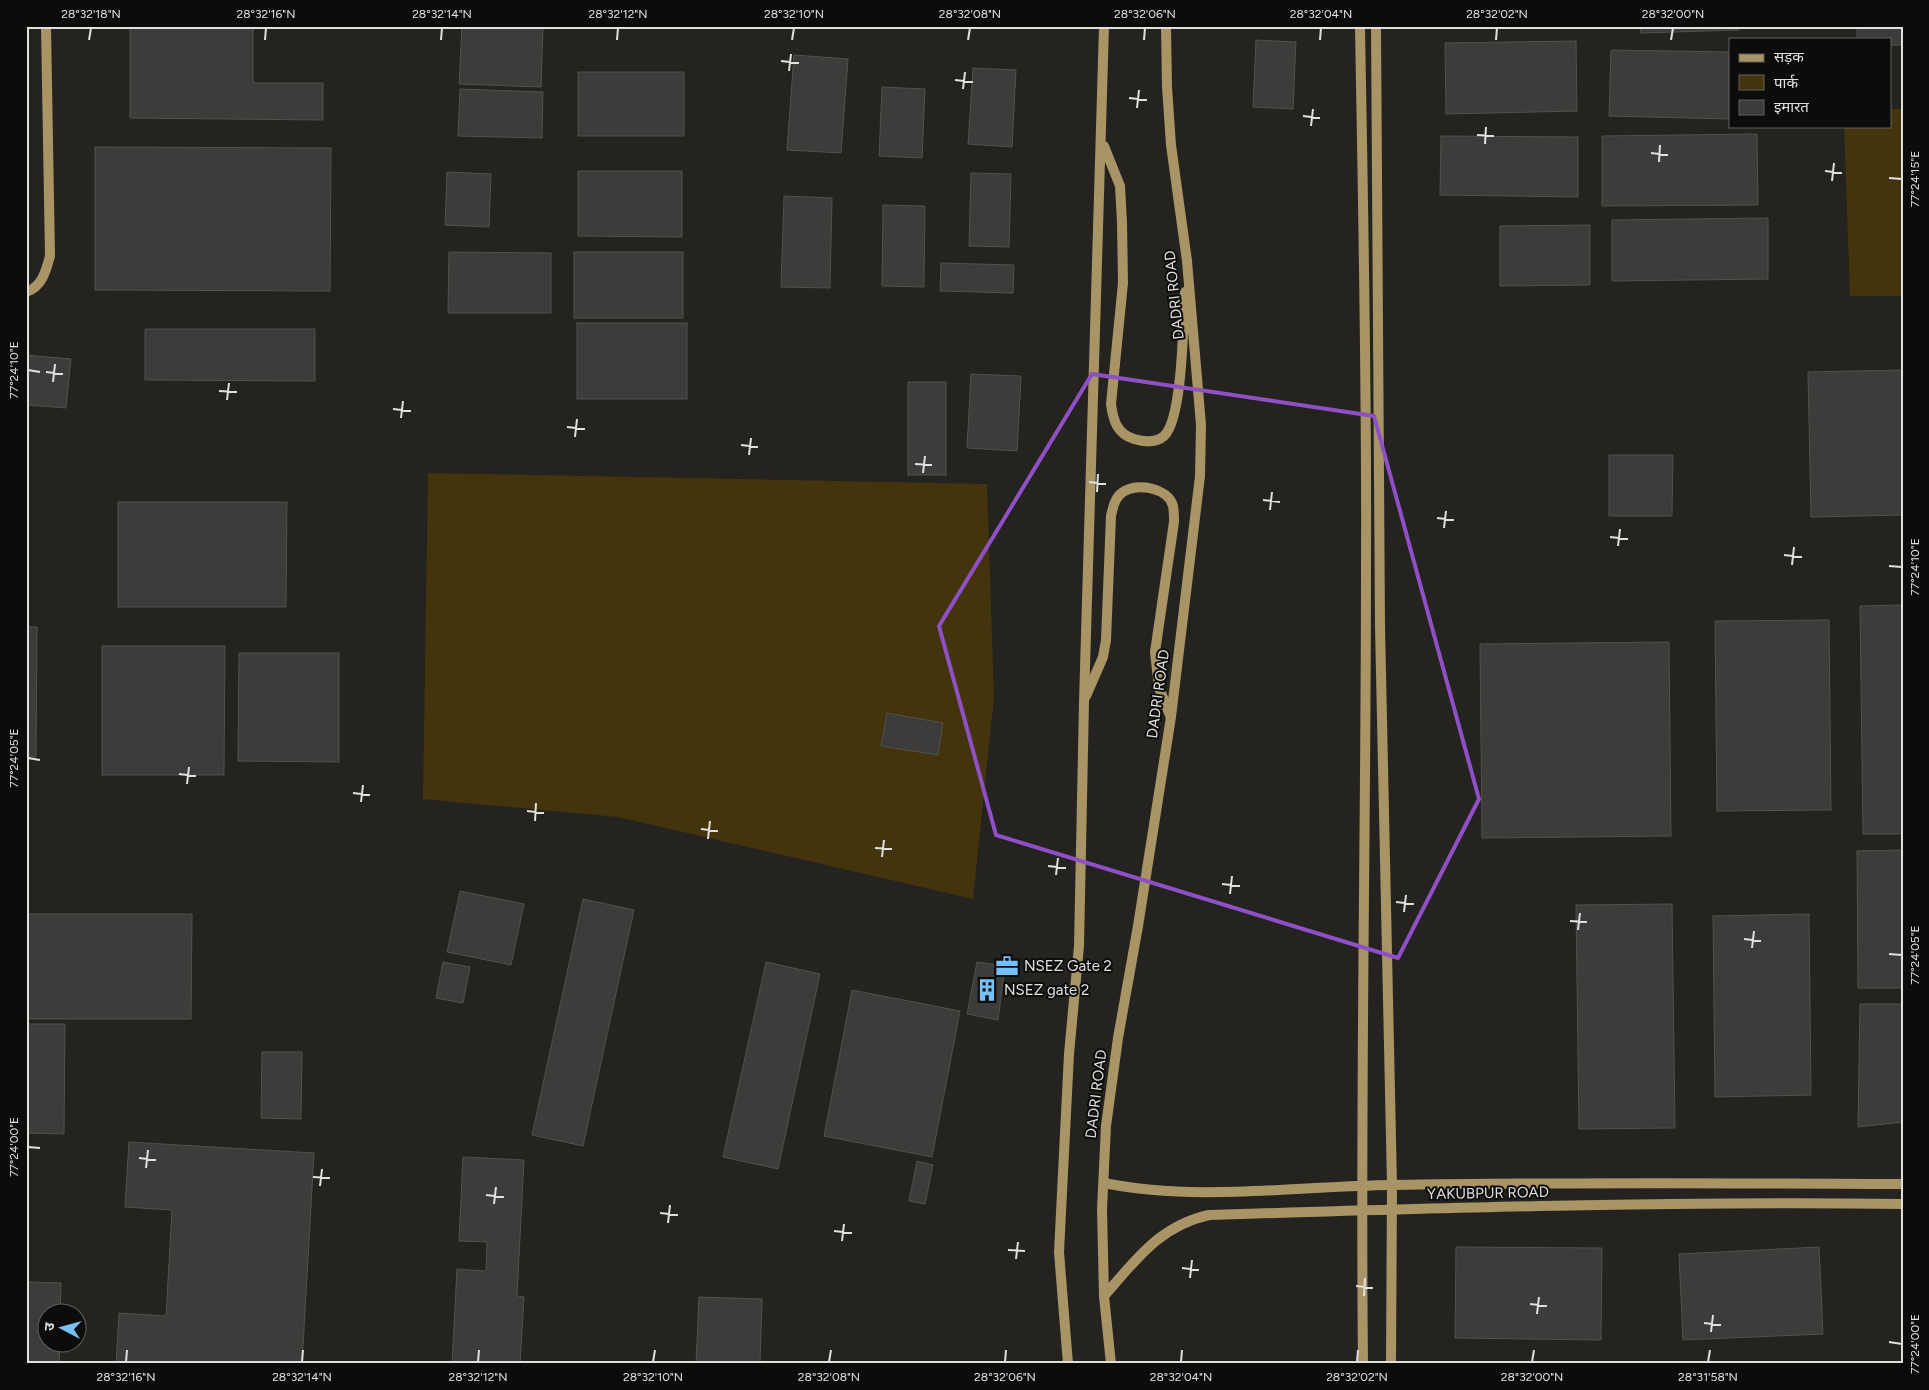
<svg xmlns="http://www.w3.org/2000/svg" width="1929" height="1390" viewBox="0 0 1929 1390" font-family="Figtree,'Noto Sans Devanagari',sans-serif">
<rect width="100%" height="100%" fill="#242320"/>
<g fill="#43340d">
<path d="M1890 109H1903V296H1850L1844 126H1890Z"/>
<path d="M428 473 987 484 994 698 973 899 618 817 423 799Z"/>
</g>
<g fill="#3e3c3a" stroke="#52514e">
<path d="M130 26H253V83H323V120L130 118Z"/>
<path d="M462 26H543L541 87 459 84Z"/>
<path d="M1515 26H1598V28Z"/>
<path d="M1640 26H1739V30L1641 33Z"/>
<path d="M1857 26H1903V45H1890V39H1857Z"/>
<path d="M1256 40 1296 42 1293 109 1253 107Z"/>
<path d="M1576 41 1577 111 1446 114 1445 43Z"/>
<path d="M1611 50 1730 52V119L1609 116Z"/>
<path d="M794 55 848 59 841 153 787 150Z"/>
<path d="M973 68 1016 70 1012 147 968 144Z"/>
<rect x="578" y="72" width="106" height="64"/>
<path d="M882 87 925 89 922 158 879 156Z"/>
<path d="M460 89 543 92 542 138 458 136Z"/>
<path d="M1757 134 1758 205 1602 206V136Z"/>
<path d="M1441 136 1578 137V197L1440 195Z"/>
<path d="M95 147 331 148 330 291 95 290Z"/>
<path d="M578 171H682V237L578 236Z"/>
<path d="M447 172 491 174 489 227 445 225Z"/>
<path d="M971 173 1011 174 1009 247 969 246Z"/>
<path d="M784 196 832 198 830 288 781 287Z"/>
<path d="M883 205 925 206 924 287 882 286Z"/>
<path d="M1768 218V279L1612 281V220Z"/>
<path d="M1590 225V285L1500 286V226Z"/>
<path d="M449 252 551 253V313H448Z"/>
<rect x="574" y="252" width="109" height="66"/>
<path d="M941 263 1014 265 1013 293 940 291Z"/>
<rect x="577" y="323" width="110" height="76"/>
<path d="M145 329H315V381L145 380Z"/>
<path d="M26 355 71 359 66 408 26 405Z"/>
<path d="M1903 370V515L1811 517 1808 372Z"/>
<path d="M971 374 1021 376 1017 451 967 448Z"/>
<rect x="908" y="382" width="38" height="93"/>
<path d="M1609 455H1673L1672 516H1609Z"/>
<path d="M118 502H287L286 607H118Z"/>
<path d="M1903 605V834H1863L1860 606Z"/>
<path d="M1829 620 1831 810 1717 811 1715 621Z"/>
<path d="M26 627H37L36 757H26Z"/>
<path d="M1669 642 1671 836 1482 838 1480 644Z"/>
<path d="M102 646H225L224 775H102Z"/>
<path d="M239 653H339V762L238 761Z"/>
<path d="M887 713 943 723 938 755 881 746Z"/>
<path d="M1903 850V988H1858L1857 851Z"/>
<path d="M460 891 524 904 511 965 447 952Z"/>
<path d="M583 899 634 910 583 1146 532 1135Z"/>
<path d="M1672 904 1675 1128 1579 1129 1576 905Z"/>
<path d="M26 914H192L191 1019H26Z"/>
<path d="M1809 914 1811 1095 1715 1097 1713 916Z"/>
<path d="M443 962 470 967 463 1003 436 998Z"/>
<path d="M766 962 820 974 778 1169 723 1157Z"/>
<path d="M977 962 1005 966 998 1020 967 1014Z"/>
<path d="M852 990 960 1011 932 1157 824 1136Z"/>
<path d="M1860 1004H1903V1122L1858 1127Z"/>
<path d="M26 1024H65L64 1134 26 1133Z"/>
<path d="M262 1052H302L301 1119 261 1118Z"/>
<path d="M129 1142 314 1153 302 1364H116L119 1313 166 1316 172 1210 125 1207Z"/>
<path d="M463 1157 524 1160 517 1296 524 1297 520 1364H452L457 1269 486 1271 487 1242 459 1241Z"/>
<path d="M917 1161 933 1165 925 1204 909 1201Z"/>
<path d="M1456 1247 1602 1248 1601 1340 1455 1338Z"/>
<path d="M1819 1247 1823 1334 1683 1340 1679 1254Z"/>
<path d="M26 1282 61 1283 60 1312H48V1342H60L59 1364H26Z"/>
<path d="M699 1297 762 1299 760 1364H696Z"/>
</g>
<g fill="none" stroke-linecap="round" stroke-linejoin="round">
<g stroke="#a89464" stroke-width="10">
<path d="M1360 26C1363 205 1367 385 1366 564 1366 831 1360 1097 1363 1364"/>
<path d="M1376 26 1380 626 1392 1185 1391 1364"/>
<path d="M1104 146 1120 186 1122 223 1123 283 1111 404C1113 420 1117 434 1134 439 1144 442 1156 443 1164 436 1183 419 1183 320 1185 292"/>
<path d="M26 292C42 287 46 271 50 256L46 26"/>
<path d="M1086 696 1103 657 1106 640 1111 516C1113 507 1115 497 1123 492 1137 482 1168 488 1173 506 1174 511 1174 517 1174 522L1155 652 1159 688 1170 715"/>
<path d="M1104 1183C1198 1202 1297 1186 1392 1185 1562 1182 1733 1183 1903 1184"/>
<path d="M1104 1296C1136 1260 1159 1226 1209 1215 1440 1208 1671 1201 1903 1204"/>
<path d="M1068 1364 1059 1252 1069 1054 1079 946 1084 702 1104 26"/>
<path d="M1111 1364 1104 1296 1102 1209 1106 1126 1118 1038 1138 926 1171 717 1200 476 1201 425 1187 261 1171 145 1167 87 1166 26"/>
</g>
</g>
<path fill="none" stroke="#8f50c5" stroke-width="4" stroke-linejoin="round" d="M1092 374 1374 416 1479 799 1398 958 996 835 939 626Z"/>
<path fill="none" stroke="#e1e0df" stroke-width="2" d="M89 40 91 28M265 40 266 28M441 40 442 28M617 40 618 28M792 40 794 28M968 40 970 28M1144 40 1145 28M1320 40 1321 28M1496 40 1497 28M1671 40 1673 28M781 61 799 63M789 71 791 54M955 80 973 82M963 89 965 72M1129 98 1147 100M1137 108 1139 90M1303 116 1320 118M1311 126 1313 109M1477 135 1494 136M1485 144 1486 127M1651 153 1668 155M1659 162 1660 145M1825 171 1842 173M1889 178 1902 179M1832 181 1834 163M28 370 40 372M46 372 63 374M53 382 55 364M219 391 237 392M227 400 229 383M393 409 411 411M401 418 403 401M567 427 585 429M575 437 577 419M741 445 758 447M749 455 751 438M915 464 932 465M923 473 925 456M1089 482 1106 484M1097 492 1098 474M1263 500 1280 502M1270 510 1272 492M1437 518 1454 520M1444 528 1446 511M1610 537 1628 539M1618 546 1620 529M1784 555 1802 557M1792 565 1794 547M1889 566 1902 567M28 758 40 760M179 774 196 776M187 784 189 767M353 793 370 795M361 802 363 785M527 811 544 813M535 821 536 803M701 829 718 831M708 839 710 821M875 848 892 849M882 857 884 840M1048 866 1066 868M1056 875 1058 858M1222 884 1240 886M1230 894 1232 876M1396 902 1414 904M1404 912 1406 895M1570 921 1587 922M1578 930 1580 913M1744 939 1761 941M1752 948 1754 931M1889 954 1902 955M28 1147 40 1148M139 1158 156 1160M146 1168 148 1150M313 1177 330 1178M320 1186 322 1169M486 1195 504 1197M494 1204 496 1187M660 1213 678 1215M668 1223 670 1205M834 1231 852 1233M842 1241 844 1224M1008 1250 1025 1251M1016 1259 1018 1242M1182 1268 1199 1270M1190 1278 1192 1260M1356 1286 1373 1288M1364 1296 1365 1278M1530 1304 1547 1306M1537 1314 1539 1297M1704 1323 1721 1325M1711 1332 1713 1315M1889 1342 1902 1344M126 1362 127 1350M302 1362 303 1350M478 1362 479 1350M653 1362 655 1350M829 1362 831 1350M1005 1362 1006 1350M1181 1362 1182 1350M1357 1362 1358 1350M1532 1362 1534 1350M1708 1362 1710 1350"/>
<defs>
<symbol id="office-bare" viewBox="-9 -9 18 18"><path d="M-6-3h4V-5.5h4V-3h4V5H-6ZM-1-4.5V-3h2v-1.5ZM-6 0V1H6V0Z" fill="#79bff8" stroke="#0c0c0b" stroke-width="2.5" paint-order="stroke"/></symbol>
<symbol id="building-bare" viewBox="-9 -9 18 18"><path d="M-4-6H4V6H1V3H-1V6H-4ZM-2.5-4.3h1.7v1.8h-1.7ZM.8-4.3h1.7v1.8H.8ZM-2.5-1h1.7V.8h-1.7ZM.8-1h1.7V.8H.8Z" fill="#79bff8" stroke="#0c0c0b" stroke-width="2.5" paint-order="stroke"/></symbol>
</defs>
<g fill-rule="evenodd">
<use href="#office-bare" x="991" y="950" width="32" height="32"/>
<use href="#building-bare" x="971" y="974" width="32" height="32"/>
</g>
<g text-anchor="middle" stroke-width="4" stroke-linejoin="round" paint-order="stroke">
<g font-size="15" fill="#e1e0df" stroke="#0c0c0b">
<text transform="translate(1174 295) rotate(-96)" y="5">DADRI ROAD</text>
<text transform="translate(1158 694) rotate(-82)" y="5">DADRI ROAD</text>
<text transform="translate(1096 1094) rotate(-83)" y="5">DADRI ROAD</text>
<text transform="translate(1488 1193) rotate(-1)" y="5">YAKUBPUR ROAD</text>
</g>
<g font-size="15" fill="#e1e0df" stroke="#0c0c0b" text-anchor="start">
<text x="1024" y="971">NSEZ Gate 2</text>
<text x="1004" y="995">NSEZ gate 2</text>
</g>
</g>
<rect width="1929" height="1390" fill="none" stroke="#0c0c0b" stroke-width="55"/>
<rect x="1729" y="38" width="162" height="90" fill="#0c0c0b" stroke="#616160"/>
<rect x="1739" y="54" width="25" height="8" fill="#a89464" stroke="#616160"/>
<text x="1774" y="62" font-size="15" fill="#e1e0df">सड़क</text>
<rect x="1739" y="75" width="25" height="15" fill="#43340d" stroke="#616160"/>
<text x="1774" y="88" font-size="15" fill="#e1e0df">पार्क</text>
<rect x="1739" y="100" width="25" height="15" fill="#3e3c3a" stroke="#616160"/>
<text x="1774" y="112" font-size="15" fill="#e1e0df">इमारत</text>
<g transform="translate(62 1328) rotate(276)"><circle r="24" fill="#0c0c0b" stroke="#616160"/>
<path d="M0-4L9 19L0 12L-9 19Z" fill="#79bff8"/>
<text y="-8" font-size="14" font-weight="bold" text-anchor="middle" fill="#e1e0df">उ</text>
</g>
<rect x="28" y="28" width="1874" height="1334" fill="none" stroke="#e1e0df" stroke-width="2"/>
<g font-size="12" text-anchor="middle" fill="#e1e0df">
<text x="91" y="18">28°32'18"N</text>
<text x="266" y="18">28°32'16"N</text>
<text x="442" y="18">28°32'14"N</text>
<text x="618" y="18">28°32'12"N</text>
<text x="794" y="18">28°32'10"N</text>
<text x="970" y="18">28°32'08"N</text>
<text x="1145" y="18">28°32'06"N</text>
<text x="1321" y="18">28°32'04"N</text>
<text x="1497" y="18">28°32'02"N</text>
<text x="1673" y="18">28°32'00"N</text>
<text transform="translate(1915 179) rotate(-90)" y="4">77°24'15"E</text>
<text transform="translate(14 370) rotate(-90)" y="4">77°24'10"E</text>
<text transform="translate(1915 567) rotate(-90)" y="4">77°24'10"E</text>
<text transform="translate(14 758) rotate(-90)" y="4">77°24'05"E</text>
<text transform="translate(1915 955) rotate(-90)" y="4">77°24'05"E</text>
<text transform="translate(14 1147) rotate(-90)" y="4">77°24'00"E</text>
<text transform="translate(1915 1344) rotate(-90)" y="4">77°24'00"E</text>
<text x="126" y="1381">28°32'16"N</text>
<text x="302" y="1381">28°32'14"N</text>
<text x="478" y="1381">28°32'12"N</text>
<text x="653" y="1381">28°32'10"N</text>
<text x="829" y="1381">28°32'08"N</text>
<text x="1005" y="1381">28°32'06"N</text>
<text x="1181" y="1381">28°32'04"N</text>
<text x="1357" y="1381">28°32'02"N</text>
<text x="1532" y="1381">28°32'00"N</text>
<text x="1708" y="1381">28°31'58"N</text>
</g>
</svg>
